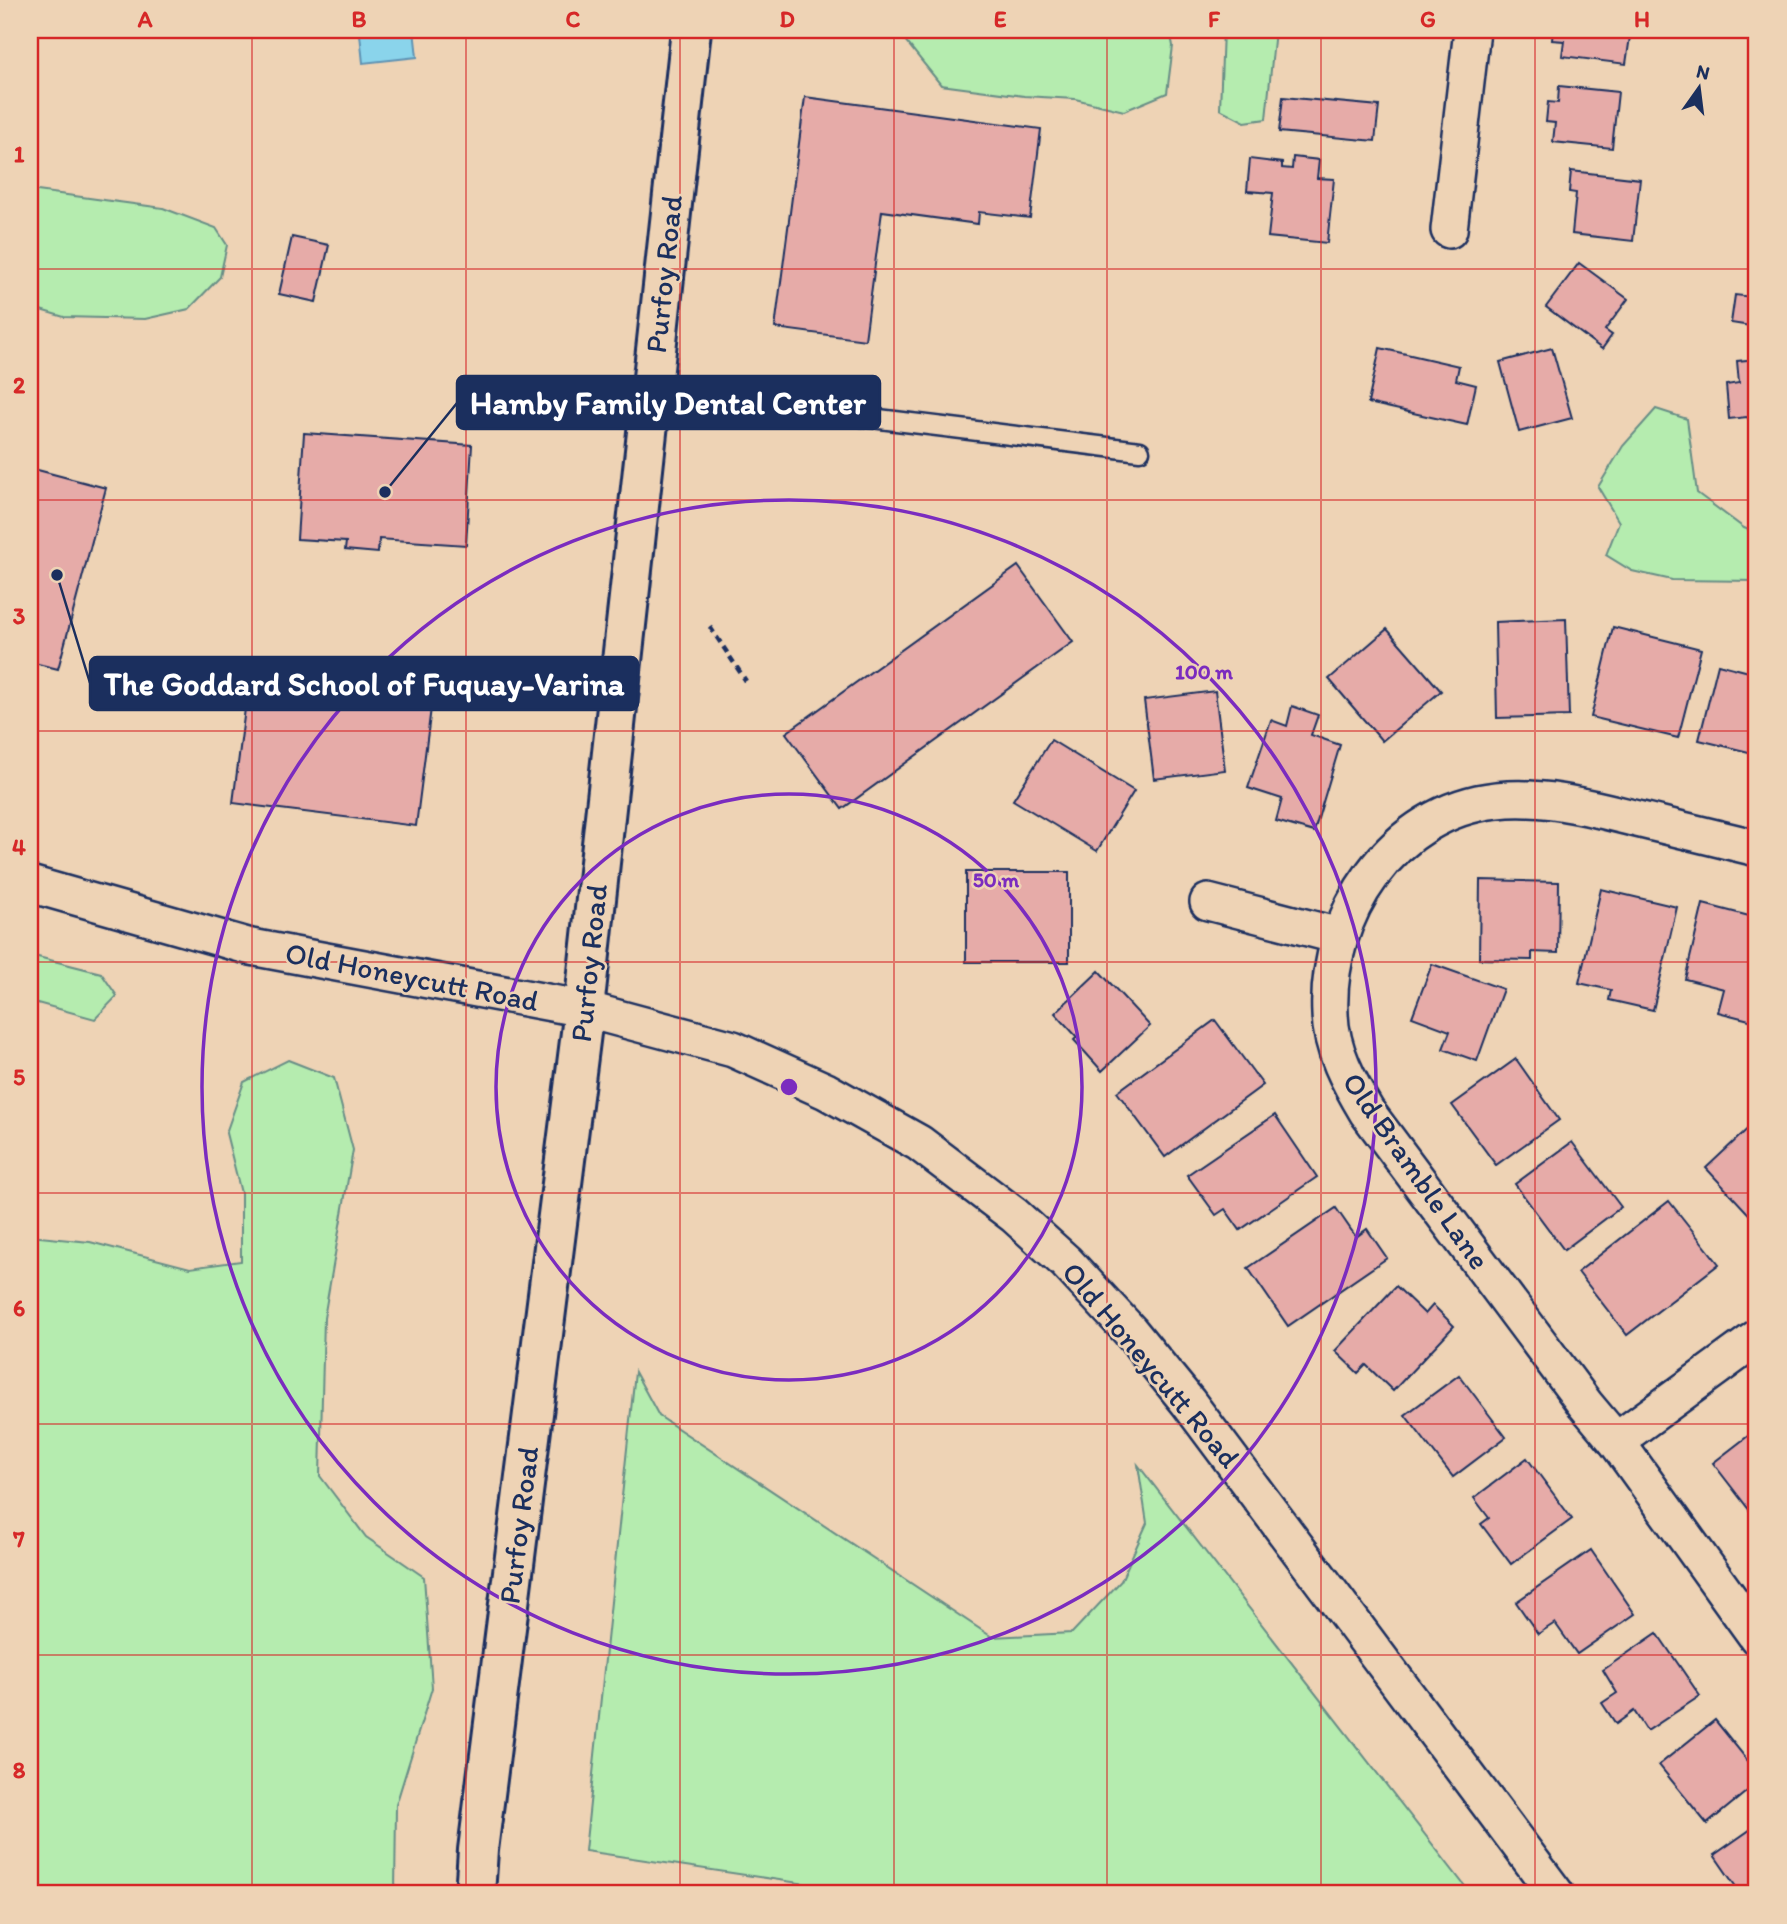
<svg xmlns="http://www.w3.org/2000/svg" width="1787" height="1924" viewBox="0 0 1787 1924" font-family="Itim,sans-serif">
<rect width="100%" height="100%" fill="#eed3b5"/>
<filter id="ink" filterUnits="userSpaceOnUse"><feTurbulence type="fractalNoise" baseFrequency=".0143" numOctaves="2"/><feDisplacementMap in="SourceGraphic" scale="14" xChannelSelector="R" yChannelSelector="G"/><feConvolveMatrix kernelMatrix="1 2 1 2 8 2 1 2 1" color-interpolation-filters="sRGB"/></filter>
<g filter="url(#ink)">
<g fill="#b5ecaf" stroke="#688e86" stroke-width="2">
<path d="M904 30H1170L1173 46 1167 93 1124 111 1075 99 1024 96 941 85 904 39Z"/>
<path d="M1223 30H1275L1266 119 1245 122 1220 109Z"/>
<path d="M30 190 163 208 216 228 227 245 220 277 189 309 145 319 64 317 30 307Z"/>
<path d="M1656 409 1687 419 1697 493 1744 528 1757 533V581L1672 580 1632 571 1606 555 1619 522 1598 487 1623 446Z"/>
<path d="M30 955 101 973 117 996 95 1019 30 1001Z"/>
<path d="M288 1060 334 1078 353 1150 324 1318 320 1476 366 1537 424 1577 432 1688 396 1805 395 1894H30V1236L90 1242 190 1268 241 1261V1193L226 1133 244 1082Z"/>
<path d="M635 1372 659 1416 992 1637 1072 1633 1121 1581 1147 1523 1138 1465 1471 1894H873L585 1851Z"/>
</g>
<path fill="#8ad4eb" stroke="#5e92b3" stroke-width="2" d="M414 30 417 57 363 63 360 34Z"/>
<g fill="#e6aba8" stroke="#1b2f5e" stroke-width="2">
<path d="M1553 30H1631L1626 64 1562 56 1564 41 1552 40Z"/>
<path d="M1559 86 1618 92 1612 148 1553 142 1555 123 1546 122 1548 102 1558 103Z"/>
<path d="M805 97 1041 129 1030 218 979 212 978 224 882 211 865 340 775 328Z"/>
<path d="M1283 97 1379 106 1375 141 1279 132Z"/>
<path d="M1293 157 1319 160 1317 178 1334 179 1327 243 1268 237 1273 193 1247 191 1250 159 1282 163V168L1292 169Z"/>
<path d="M1571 171 1640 179 1633 241 1572 234 1576 193 1569 192Z"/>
<path d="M292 237 329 245 316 302 279 294Z"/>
<path d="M1757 255V327L1731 323 1735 295 1752 297Z"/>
<path d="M1579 263 1628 299 1605 330 1612 335 1602 349 1546 307Z"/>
<path d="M1380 348 1459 366 1456 380 1476 385 1467 425 1368 403Z"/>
<path d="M1552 348 1572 418 1519 432 1500 362Z"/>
<path d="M1757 359V423L1754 424 1747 417 1729 419 1726 385 1739 383 1737 361Z"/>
<path d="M304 433 472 445 466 545 379 539 378 553 345 550 346 542 297 539Z"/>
<path d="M30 468 106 488 58 669 30 662Z"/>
<path d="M1018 566 1073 642 842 809 786 733Z"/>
<path d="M1566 619 1569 716 1497 718 1495 622Z"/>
<path d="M1613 627 1701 649 1678 738 1591 717Z"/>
<path d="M1387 629 1441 691 1382 741 1329 679Z"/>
<path d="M1718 664 1757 674V754L1699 740Z"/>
<path d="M249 677 432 700 416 826 233 803Z"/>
<path d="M1215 691 1225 770 1154 779 1144 700Z"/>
<path d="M1292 706 1318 715 1311 735 1340 745 1314 832 1276 821 1282 799 1248 788 1271 720 1287 726Z"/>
<path d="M1051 740 1134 791 1097 851 1013 800Z"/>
<rect x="966" y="872" width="103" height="90"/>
<path d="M1480 880 1559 882 1558 953 1532 952V960L1479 959Z"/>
<path d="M1601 889 1677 907 1653 1010 1609 1000 1611 990 1579 983Z"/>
<path d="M1703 904 1757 918V1022L1718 1012 1724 989 1685 979Z"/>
<path d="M1432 964 1503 989 1477 1061 1443 1049 1450 1031 1412 1017Z"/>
<path d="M1099 971 1150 1026 1102 1071 1074 1040 1077 1037 1055 1013Z"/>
<path d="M1215 1020 1263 1085 1165 1157 1117 1092Z"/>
<path d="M1516 1059 1559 1120 1496 1165 1452 1105Z"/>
<path d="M1275 1115 1317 1177 1240 1230 1225 1209 1216 1215 1187 1175Z"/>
<path d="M1757 1120V1223L1706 1168Z"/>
<path d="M1572 1142 1621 1207 1564 1250 1515 1184Z"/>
<path d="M1669 1201 1719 1264 1627 1335 1578 1272Z"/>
<path d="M1336 1208 1356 1237 1367 1229 1387 1258 1288 1326 1248 1268Z"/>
<path d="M1396 1286 1425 1314 1433 1305 1454 1326 1393 1391 1366 1365 1358 1373 1335 1351Z"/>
<path d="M1459 1375 1506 1437 1453 1477 1405 1415Z"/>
<path d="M1757 1429V1520L1713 1463Z"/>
<path d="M1527 1458 1572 1519 1511 1564 1481 1524 1489 1518 1474 1498Z"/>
<path d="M1591 1550 1635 1614 1577 1654 1555 1623 1538 1634 1516 1602Z"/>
<path d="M1657 1633 1700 1696 1647 1731 1634 1711 1616 1724 1602 1703 1617 1693 1603 1670Z"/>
<path d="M1715 1720 1757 1772V1783L1707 1824 1659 1765Z"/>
<path d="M1757 1825V1894H1741L1714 1855Z"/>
</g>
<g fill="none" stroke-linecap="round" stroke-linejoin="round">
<defs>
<path id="service" d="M651 391 1140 451"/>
<g id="minor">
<path d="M1449 230 1472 30"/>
<path d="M1757 848C1716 838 1674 828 1633 818 1588 807 1544 795 1497 800 1393 811 1325 915 1330 1014 1331 1050 1349 1082 1367 1112L1585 1404 1616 1441 1757 1637"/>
<path d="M30 884 251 947 584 1009 733 1049 826 1091 919 1143 1014 1215 1066 1262 1130 1331 1188 1402 1556 1894"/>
<path d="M1208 902 1339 936"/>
<path d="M1616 1441 1757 1338"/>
</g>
<path id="tertiary" d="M475 1894 478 1850 584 1009 691 30"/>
</defs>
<use href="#service" stroke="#1b2f5e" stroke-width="23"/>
<use href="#minor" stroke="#1b2f5e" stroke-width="40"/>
<use href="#tertiary" stroke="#1b2f5e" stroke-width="44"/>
<path stroke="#1b2f5e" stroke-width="4.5" stroke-dasharray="7 5" stroke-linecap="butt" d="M710 627 746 681"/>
<use href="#service" stroke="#eed3b5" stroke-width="18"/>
<use href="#minor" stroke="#eed3b5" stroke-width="35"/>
<use href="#tertiary" stroke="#eed3b5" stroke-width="38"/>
</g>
</g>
<path fill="none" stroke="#d62828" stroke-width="2" stroke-opacity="0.55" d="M252 30V1894M466 30V1894M680 30V1894M894 30V1894M1107 30V1894M1321 30V1894M1535 30V1894M30 269H1757M30 500H1757M30 731H1757M30 962H1757M30 1193H1757M30 1424H1757M30 1655H1757"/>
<g fill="none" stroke="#7b2cbf" stroke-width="3.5">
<circle cx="789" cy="1087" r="293"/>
<circle cx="789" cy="1087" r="587"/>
</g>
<g text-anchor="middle" stroke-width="5" stroke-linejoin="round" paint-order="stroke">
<g font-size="30" fill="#1b2f5e" stroke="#eed3b5">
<text transform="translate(664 274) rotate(-84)" y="10">Purfoy Road</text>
<text transform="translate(589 963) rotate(-84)" y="10">Purfoy Road</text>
<text transform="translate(412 977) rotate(11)" y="10">Old Honeycutt Road</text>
<text transform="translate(1416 1171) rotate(55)" y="10">Old Bramble Lane</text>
<text transform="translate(1151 1365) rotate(50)" y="10">Old Honeycutt Road</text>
<text transform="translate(519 1525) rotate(-83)" y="10">Purfoy Road</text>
</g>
</g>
<circle cx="789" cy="1087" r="10" fill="#7b2cbf" stroke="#eed3b5" stroke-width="3.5"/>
<g font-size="21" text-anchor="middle" font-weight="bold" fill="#7b2cbf" stroke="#eed3b5" stroke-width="5" stroke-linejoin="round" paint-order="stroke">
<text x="1204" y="679">100 m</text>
<text x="996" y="887">50 m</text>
</g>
<path fill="none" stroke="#1b2f5e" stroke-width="2.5" d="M385 492L457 403M57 575L90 683"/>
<g fill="#1b2f5e" stroke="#eed3b5" stroke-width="2.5">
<circle cx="385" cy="492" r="7"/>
<circle cx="57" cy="575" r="7"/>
</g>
<g fill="#1b2f5e" stroke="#1b2f5e" stroke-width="2.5">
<rect x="457" y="376" width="423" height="53" rx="7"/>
<rect x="90" y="657" width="548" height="53" rx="7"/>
</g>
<g font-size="32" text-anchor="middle" font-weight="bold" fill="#fff">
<text x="668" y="414">Hamby Family Dental Center</text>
<text x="364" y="695">The Goddard School of Fuquay-Varina</text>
</g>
<rect width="1787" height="1924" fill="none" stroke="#eed3b5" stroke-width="77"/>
<g transform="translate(1699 88) rotate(14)" stroke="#eed3b5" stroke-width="5" paint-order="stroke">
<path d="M0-5L12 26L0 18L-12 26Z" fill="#1b2f5e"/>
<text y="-10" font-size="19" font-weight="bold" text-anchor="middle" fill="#1b2f5e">N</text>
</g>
<rect x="38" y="38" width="1710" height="1847" fill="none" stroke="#d62828" stroke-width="2.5"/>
<g font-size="23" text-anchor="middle" font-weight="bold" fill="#d62828">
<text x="145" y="27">A</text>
<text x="359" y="27">B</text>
<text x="573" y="27">C</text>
<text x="787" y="27">D</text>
<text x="1000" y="27">E</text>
<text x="1214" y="27">F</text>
<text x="1428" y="27">G</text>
<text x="1642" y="27">H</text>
<text x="19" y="162">1</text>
<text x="19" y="393">2</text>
<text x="19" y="624">3</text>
<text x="19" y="855">4</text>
<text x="19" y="1085">5</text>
<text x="19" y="1316">6</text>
<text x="19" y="1547">7</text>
<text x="19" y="1778">8</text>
</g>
</svg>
